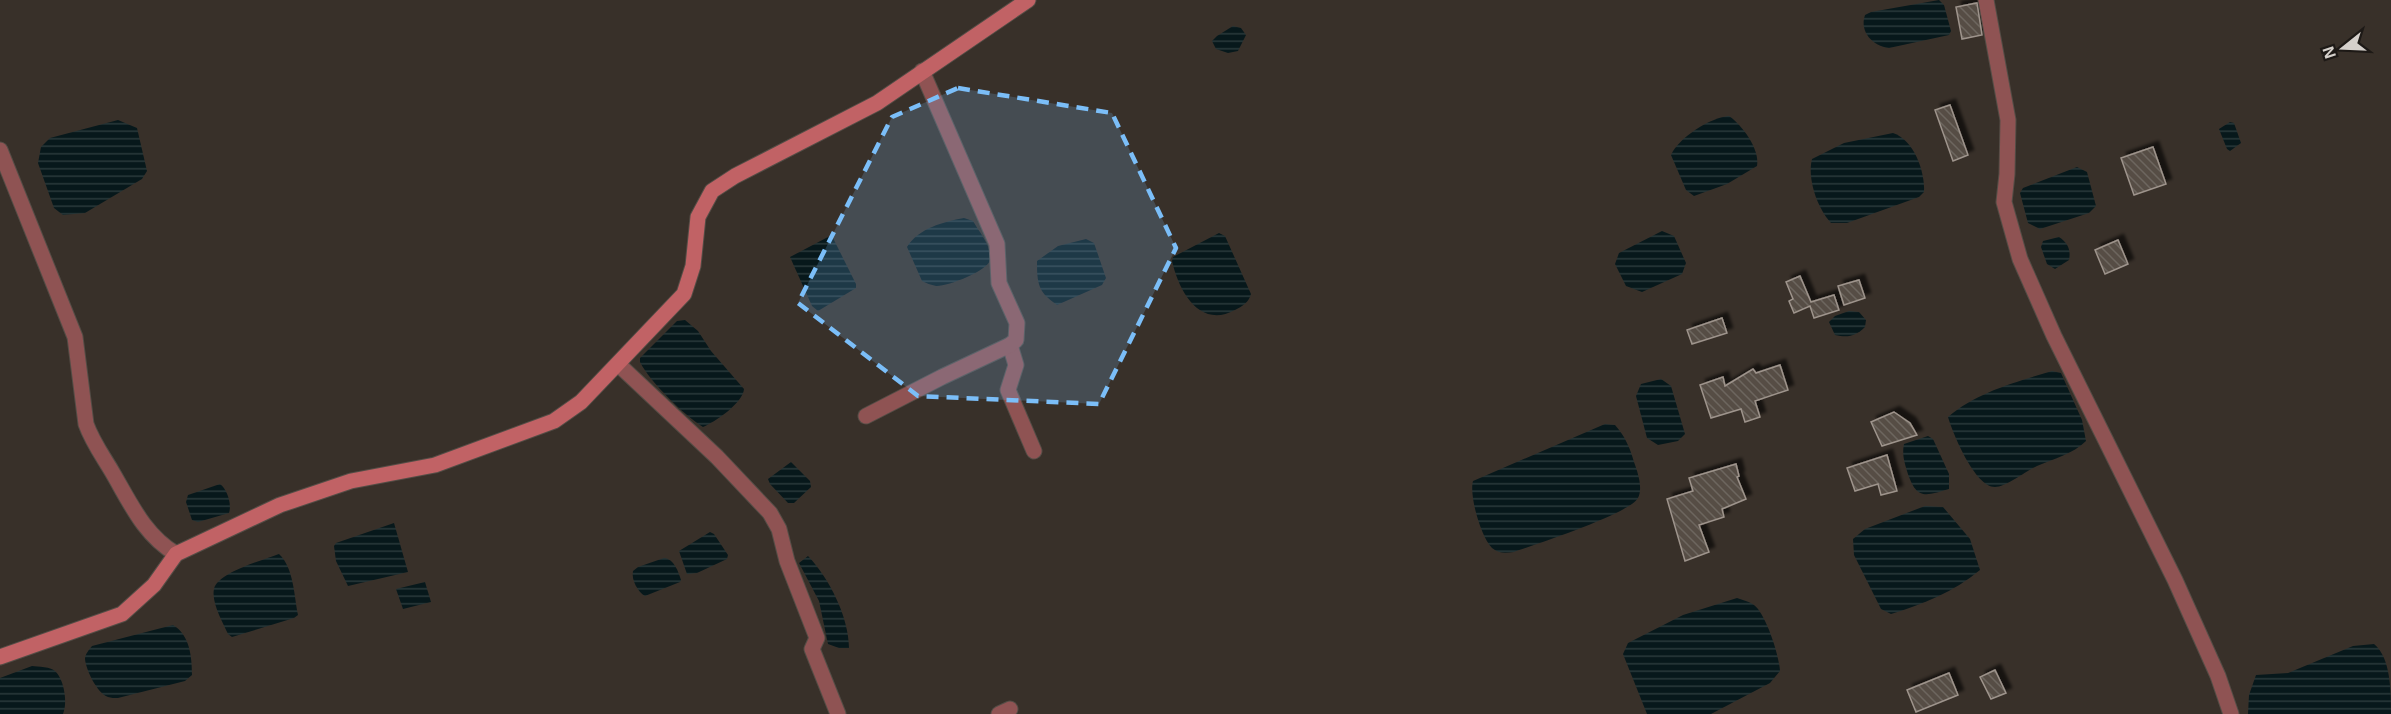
<svg xmlns="http://www.w3.org/2000/svg" width="2391" height="714" viewBox="0 0 2391 714" font-family="Arial,sans-serif">
<defs>
<pattern id="water-rules" width="6" height="5" patternUnits="userSpaceOnUse" patternTransform="scale(1.5)"><rect width="6" height="5" fill="#07181b"/><path d="M0 2.5h6" fill="none" stroke="#2a393b"/></pattern>
<pattern id="building-back-hatch" width="6" height="6" patternUnits="userSpaceOnUse" patternTransform="scale(1.5)"><rect width="6" height="6" fill="#564d45"/><path d="M-1 5l2 2M0 0l6 6M5-1l2 2" fill="none" stroke="#6d665e"/></pattern>
<filter id="shadow"><feDropShadow dx="5.5" dy="-5.5" stdDeviation="1.5" flood-color="#0009"/></filter>
</defs>
<rect width="100%" height="100%" fill="#383029"/>
<g fill="url(#water-rules)">
<path d="M1939 0 1944 5 1951 31 1949 35 1889 48C1873 46 1859 32 1865 15L1871 12Z"/>
<path d="M1233 26 1241 28 1246 35 1238 51 1228 53 1216 49 1212 41 1217 36Z"/>
<path d="M1729 116C1742 125 1760 149 1757 166L1727 184 1694 196 1686 190 1671 155C1678 138 1711 117 1729 116Z"/>
<path d="M118 120 137 128 147 171 142 179 85 213 63 215 54 208 38 163 41 147 50 138Z"/>
<path d="M2230 122 2234 123 2241 143 2230 151 2227 149 2219 129Z"/>
<path d="M1893 133C1914 140 1925 171 1924 192L1919 197 1847 223H1831C1817 208 1807 178 1812 159L1844 143Z"/>
<path d="M2077 167 2087 172 2096 206 2089 213 2040 229 2028 223 2020 193 2023 188Z"/>
<path d="M964 218 973 221C979 232 992 246 990 260 988 271 946 287 936 286 931 285 926 283 922 281L907 247C919 228 943 222 964 218Z"/>
<path d="M1662 231 1674 236 1686 263 1682 274 1642 292 1626 286 1615 264 1619 253Z"/>
<path d="M1219 233 1225 236 1251 294C1249 302 1243 306 1235 310 1200 329 1179 292 1172 261L1173 257Z"/>
<path d="M828 237 833 238 856 284V288L818 311 812 306 790 257Z"/>
<path d="M2059 237C2068 243 2071 250 2069 260L2055 269 2047 264 2041 247 2043 241Z"/>
<path d="M1086 239 1094 243 1106 278 1102 285 1057 305C1038 292 1037 284 1037 261L1058 246Z"/>
<path d="M1849 311 1859 312 1866 320 1865 327C1856 336 1848 338 1835 335L1829 322 1835 316Z"/>
<path d="M685 320 698 331 711 351 744 389C743 403 715 422 703 427 684 415 650 382 640 362V358L677 321Z"/>
<path d="M2052 371 2061 373 2082 420 2086 441C2073 454 2053 459 2037 466 2026 471 2006 487 1995 487 1975 487 1953 434 1948 417 1977 392 2016 382 2052 371Z"/>
<path d="M1661 379 1671 386 1685 434 1678 441 1658 445 1647 438 1636 396 1641 384Z"/>
<path d="M1605 424 1615 425C1625 436 1630 448 1634 462 1638 473 1643 488 1638 498 1629 514 1536 544 1514 552 1506 553 1499 554 1492 548 1481 537 1469 496 1473 481Z"/>
<path d="M1928 436 1933 439 1949 474V489C1923 497 1916 499 1907 471 1904 461 1902 454 1904 444Z"/>
<path d="M791 462 810 481 811 487 794 503H788L770 484 768 479Z"/>
<path d="M220 484C227 489 232 504 229 513L198 522 192 520 186 502 188 495Z"/>
<path d="M1925 506 1943 507 1970 539 1980 570C1954 592 1923 604 1891 614L1881 609 1854 555 1853 539 1865 529Z"/>
<path d="M394 523 408 572 348 586 336 561 334 546 336 543Z"/>
<path d="M710 532 714 534 728 555 727 559 697 573 687 574 679 551Z"/>
<path d="M279 554C294 568 294 596 298 615L294 618 232 637 228 634C223 623 211 602 214 589 218 572 264 560 279 554Z"/>
<path d="M808 556C829 578 849 617 849 648H839L828 644 819 601 799 563Z"/>
<path d="M664 558C674 559 678 571 681 580L680 582 645 596C638 592 631 580 633 571L638 567Z"/>
<path d="M425 582 431 602 403 609 396 589Z"/>
<path d="M1737 598C1745 601 1753 602 1758 609 1768 622 1779 655 1780 671L1770 683 1711 714H1647L1623 654 1628 643 1683 615Z"/>
<path d="M173 625C190 635 192 657 192 675L185 681 118 698C114 698 111 698 108 697 97 693 86 670 85 659 85 654 89 650 92 646Z"/>
<path d="M2374 644C2391 658 2391 691 2391 714H2248L2249 695 2256 675 2288 673 2353 646Z"/>
<path d="M32 666C38 667 51 666 56 672 64 680 68 703 63 714H0V678Z"/>
</g>
<g fill="url(#building-back-hatch)" stroke="#9e948c" stroke-width="1.5" filter="url(#shadow)">
<path d="M1977 3 1982 35 1962 39 1956 7Z"/>
<path d="M1950 105 1968 155 1953 161 1935 110Z"/>
<path d="M2153 147 2166 184 2134 195 2121 158Z"/>
<path d="M2118 240 2128 264 2105 274 2095 250Z"/>
<path d="M1800 276 1811 302 1834 295 1839 310 1814 318 1810 306 1794 313 1789 301 1793 299 1786 282Z"/>
<path d="M1859 280 1865 298 1844 305 1838 286Z"/>
<path d="M1722 318 1727 333 1692 344 1687 330Z"/>
<path d="M1780 365 1788 390 1755 401 1760 417 1745 422 1741 409 1711 418 1700 385 1723 377 1725 386 1753 369 1756 373Z"/>
<path d="M1894 412 1910 423 1917 435 1882 446 1871 422Z"/>
<path d="M1887 455 1897 491 1881 495 1878 484 1855 491 1847 468Z"/>
<path d="M1736 464 1739 476 1737 477 1746 499 1722 509 1724 517 1699 525 1709 552 1685 561 1667 499 1693 491 1689 478Z"/>
<path d="M1995 670 2006 693 1991 699 1980 677Z"/>
<path d="M1949 673 1958 695 1916 712 1907 690Z"/>
</g>
<g fill="none" stroke-linecap="round" stroke-linejoin="round">
<defs>
<g id="minor">
<path d="M1986 0 2008 120 2007 174 2004 202 2020 259 2054 336 2175 580 2218 676 2231 714"/>
<path d="M0 150 75 337 86 424C92 441 102 455 111 470 130 502 143 534 176 554"/>
<path d="M1010 345 1016 365 1008 390 1034 451"/>
<path d="M618 364 717 457 770 513 779 529 787 561 817 638 812 649 838 714"/>
<path d="M866 416 942 377 1010 345 1016 340 1017 323 999 283 997 244 922 71"/>
<path d="M999 714 1010 709"/>
</g>
<path id="secondary" d="M0 657 122 614 154 585 176 554 280 505 351 481 435 465 554 421 581 402 684 294 693 266 698 217 712 191 735 176 877 103 1028 0"/>
</defs>
<use href="#minor" stroke="#544d46" stroke-width="17"/>
<use href="#secondary" stroke="#544d46" stroke-width="17"/>
<use href="#minor" stroke="#8f5353" stroke-width="15"/>
<use href="#secondary" stroke="#c16265" stroke-width="15"/>
</g>
<path fill="#7bbef8" fill-opacity="0.2" stroke="#7bbef8" stroke-width="4.5" stroke-dasharray="12 8" stroke-linejoin="round" d="M958 88 1112 113 1176 248 1099 404 918 396 798 303 892 117Z"/>
<g transform="translate(2343 48) rotate(252)" stroke="#1d1916" stroke-width="4.5" paint-order="stroke">
<path d="M0-4.5L10 22L0 15L-10 22Z" fill="#d5d0cb"/>
<text y="-9" font-size="16" font-weight="bold" text-anchor="middle" fill="#d5d0cb">N</text>
</g>
</svg>
